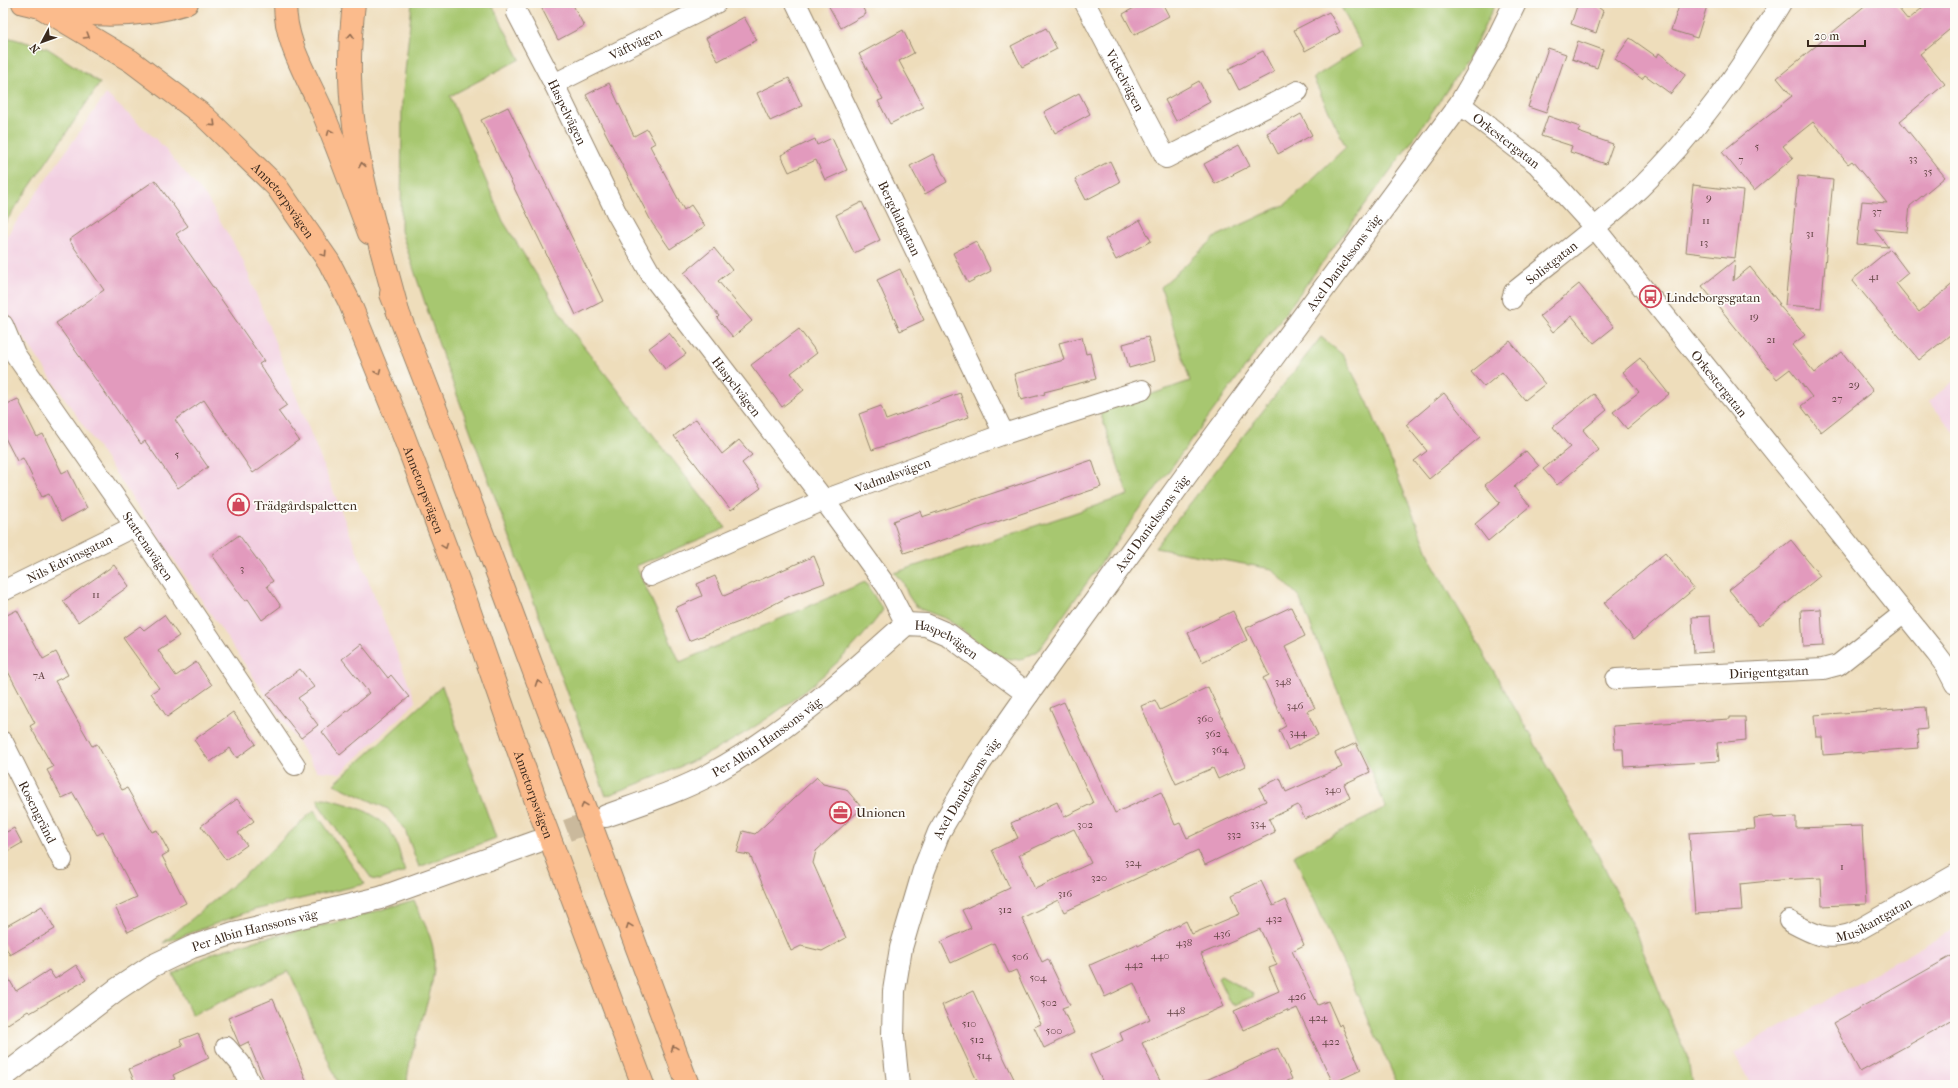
<svg xmlns="http://www.w3.org/2000/svg" width="1958" height="1088" viewBox="0 0 1958 1088" font-family="'IM FELL French Canon',serif">
<rect width="100%" height="100%" fill="#fdfcf7"/>
<filter id="ink" filterUnits="userSpaceOnUse"><feTurbulence type="fractalNoise" baseFrequency=".025" numOctaves="2"/><feDisplacementMap in="SourceGraphic" scale="8" xChannelSelector="R" yChannelSelector="G"/><feConvolveMatrix kernelMatrix="1 2 1 2 8 2 1 2 1" color-interpolation-filters="sRGB"/></filter>
<filter id="wash" filterUnits="userSpaceOnUse"><feTurbulence type="fractalNoise" baseFrequency=".012" numOctaves="4" result="noise"/><feDisplacementMap in="SourceGraphic" scale="16" xChannelSelector="R" yChannelSelector="G"/><feGaussianBlur stdDeviation="0.9" result="paint"/><feColorMatrix in="noise" values="0 0 0 0 0 0 0 0 0 0 0 0 0 0 0 0 0 1.4 0 .05"/><feComposite in="paint" operator="in"/></filter>
<g filter="url(#wash)">
<rect width="100%" height="100%" fill="#edb"/>
<g fill="#f2cfe1">
<path d="M106 94 160 143 206 197 242 258 416 702 341 773 317 771 3 307V241Z"/>
<path d="M1955 380V434L1929 401Z"/>
<path d="M1955 928V1085H1751L1734 1053Z"/>
</g>
<g fill="#a7c76f" stroke="#717846">
<path d="M412 3H491L520 59 450 96 503 221 571 330 726 528 636 566 680 662 865 582 883 610C844 666 774 719 713 751 679 769 642 782 606 796L443 357 401 231 402 101Z"/>
<path d="M1339 3H1496L1468 59 1415 137 1106 556 1038 651 1020 660 1004 658 993 653 947 619 920 609 914 604 908 595 903 582 894 573 1128 495 1100 412 1190 381 1161 287 1217 236 1286 204 1346 147 1313 78 1362 47Z"/>
<path d="M3 36 47 48 100 83 3 226Z"/>
<path d="M1321 337 1344 356 1368 403 1433 564 1598 855 1634 929 1675 1030 1688 1057 1692 1085H1398L1294 855 1386 808 1299 597 1272 569 1155 548Z"/>
<path d="M442 686 496 838 419 867 405 830 388 809 334 784Z"/>
<path d="M325 798C350 805 380 811 393 836 399 847 401 860 405 872L379 880 372 879 319 805 318 799Z"/>
<path d="M314 810 365 884 253 910 163 943 248 872Z"/>
<path d="M414 900C420 915 430 932 433 948 441 988 408 1042 407 1085H339L289 971 192 1015 173 974 213 953 261 939 343 921Z"/>
<path d="M1221 976 1253 994 1252 997 1234 1005 1230 1003 1218 978Z"/>
</g>
<g id="blocks">
<g fill="#e29abd" fill-rule="evenodd">
<path d="M539 3H572L584 26 558 40Z"/>
<path d="M827 3H860L866 14 841 28Z"/>
<path d="M1143 3H1162L1169 16 1134 35 1123 14Z"/>
<path d="M1578 3H1593L1603 11 1596 33 1571 24Z"/>
<path d="M1680 3H1697L1707 6 1697 38 1671 30Z"/>
<path d="M1868 3H1894L1908 20 1928 3H1955V25L1920 54 1945 84 1900 121 1945 177 1910 206 1907 232 1874 229 1888 247 1857 244 1862 201 1887 203 1852 161 1848 164 1813 122 1783 146 1793 158 1754 191 1722 152 1792 96 1777 78Z"/>
<path d="M1329 12 1340 32 1305 51 1294 30Z"/>
<path d="M744 17 757 40 718 61 706 38Z"/>
<path d="M1046 28 1057 49 1022 67 1011 46Z"/>
<path d="M903 30 914 53 899 61 924 107 890 124 878 101 883 99 859 54Z"/>
<path d="M1630 38 1657 57 1659 53 1686 74 1671 94 1645 75 1642 79 1615 59Z"/>
<path d="M1578 41 1603 50 1597 68 1572 59Z"/>
<path d="M1548 48 1566 54 1546 113 1528 107Z"/>
<path d="M1263 51 1274 72 1239 90 1228 69Z"/>
<path d="M789 78 802 106 770 121 757 93Z"/>
<path d="M1199 81 1210 102 1176 121 1165 100Z"/>
<path d="M609 83 634 136 647 129 655 143 650 146 684 210 691 205 705 226 670 249 652 223 586 95Z"/>
<path d="M1079 93 1090 114 1055 133 1044 112Z"/>
<path d="M508 107 603 301 576 315 481 120Z"/>
<path d="M1301 114 1312 135 1278 154 1267 133Z"/>
<path d="M1548 116 1580 127 1578 132 1613 144 1606 164 1570 152 1572 146 1541 136Z"/>
<path d="M832 138 847 170 825 180 816 160 789 172 781 155 815 139 817 145Z"/>
<path d="M1239 145 1250 166 1215 184 1204 164Z"/>
<path d="M933 154 947 182 925 194 910 166Z"/>
<path d="M1110 161 1120 182 1086 200 1075 179Z"/>
<path d="M1798 176 1833 180 1821 308 1785 305Z"/>
<path d="M155 180 188 226 176 234 264 361 259 364 287 405 278 411 299 440 253 473 204 400 175 420 208 467 178 488 145 441 141 444 56 323 104 290 69 240Z"/>
<path d="M1693 185 1743 191 1735 258 1686 252Z"/>
<path d="M862 202 880 240 854 253 836 215Z"/>
<path d="M1140 220 1151 241 1116 260 1105 239Z"/>
<path d="M976 241 991 271 968 283 953 253Z"/>
<path d="M714 248 732 270 718 281 752 321 733 337 717 318 719 316 684 273Z"/>
<path d="M1890 249 1908 273 1896 283 1919 312 1955 282V331L1919 360 1852 280Z"/>
<path d="M1735 260 1733 281 1750 267 1780 304H1778L1805 335 1792 345 1815 373 1842 352 1873 391 1821 432 1801 406 1812 397 1790 369 1777 379 1702 286Z"/>
<path d="M900 269 924 320 900 331 877 280Z"/>
<path d="M1579 284 1614 327 1594 343 1572 316 1553 332 1540 316Z"/>
<path d="M799 329 817 353 791 373 804 390 782 407 751 365Z"/>
<path d="M669 333 686 354 665 369 649 348Z"/>
<path d="M1082 337 1086 354 1090 353 1096 379 1044 392 1045 394 1021 400 1014 374 1064 360 1059 343Z"/>
<path d="M1148 337 1154 361 1129 368 1123 344Z"/>
<path d="M1510 341 1545 384 1525 400 1502 372 1484 387 1471 372Z"/>
<path d="M1640 358 1669 394 1627 429 1613 412 1639 392 1623 372Z"/>
<path d="M960 393 969 417 872 450 859 414 881 406 886 420Z"/>
<path d="M1444 393 1480 437 1429 479 1414 461 1427 451 1406 425Z"/>
<path d="M1594 394 1607 410 1583 430 1599 450 1557 485 1543 469 1570 447 1553 427Z"/>
<path d="M18 399 37 437 43 434 62 473 68 470 87 508 62 521 49 494 42 497 23 458 17 461 3 434V406Z"/>
<path d="M696 419 722 454 739 440 752 455 742 463 761 488 731 510 674 436Z"/>
<path d="M1526 451 1539 466 1514 487 1530 506 1488 541 1475 524 1500 503 1485 485Z"/>
<path d="M1092 460 1101 487 904 553 893 521 920 511 922 517Z"/>
<path d="M239 535 273 581 267 586 281 606 262 620 248 599 245 601 212 555Z"/>
<path d="M1791 540 1820 576 1759 626 1729 590Z"/>
<path d="M1665 553 1694 589 1634 639 1604 603Z"/>
<path d="M814 556 825 583 792 595 739 622 689 641 675 608 702 596 697 584 715 576 724 596Z"/>
<path d="M114 565 129 586 78 622 63 601Z"/>
<path d="M1291 607 1305 636 1285 646 1315 708 1307 711 1318 735 1288 750 1279 730 1286 726 1263 678 1269 675 1246 628Z"/>
<path d="M1821 609 1823 646 1803 647 1801 610Z"/>
<path d="M17 610 43 659 56 652 68 675 55 681 92 746 97 744 122 790 127 788 152 832 157 830 169 852 162 856 186 903 128 932 115 907 137 897 103 832 97 835 73 793 62 798 47 770 53 767 30 726 35 723 3 662V617Z"/>
<path d="M1233 611 1247 640 1202 662 1188 633Z"/>
<path d="M164 615 179 636 158 650 176 676 196 662 212 685 167 717 151 693 159 688 123 638 140 626 144 630Z"/>
<path d="M1710 616 1713 652 1694 653 1692 617Z"/>
<path d="M361 644 388 678 391 675 409 697 340 755 322 732 369 693 342 659Z"/>
<path d="M300 669 314 687 298 698 318 725 301 738 267 694Z"/>
<path d="M1208 687 1245 766 1218 779 1213 768 1176 784 1141 706 1155 700 1160 710Z"/>
<path d="M1064 702 1115 813 1161 792 1175 825 1180 823 1187 838 1266 801 1259 788 1280 778 1286 792 1342 767 1335 753 1356 743 1370 772 1344 784 1350 798 1305 819 1298 805 1269 819 1275 832 1205 865 1198 850 1064 912 1058 900 1022 918 1042 962 1048 959 1070 1005 1062 1008 1074 1033 1044 1048 1034 1027 1041 1024 1023 986 1016 970 1009 973 994 943 951 963 941 942 971 928 962 910 1010 888 992 850 1018 838 1011 823 1057 802 1064 817 1093 803 1050 708ZM1074 829 1091 863 1035 889 1019 855Z"/>
<path d="M1925 707 1927 729 1917 730 1919 748 1823 755 1822 737H1816L1814 715Z"/>
<path d="M233 712 256 744 237 758 230 748 210 762 194 740Z"/>
<path d="M1730 717H1745L1746 740 1717 743 1719 761 1624 767 1623 749H1615L1613 726 1730 719Z"/>
<path d="M817 777 823 784 846 789 862 808 816 851 813 863 846 938 822 951 801 946 791 951 750 855 737 853 743 831 755 834Z"/>
<path d="M237 799 254 821 238 833 247 845 226 860 201 826Z"/>
<path d="M1774 816V818L1796 817V828L1862 826 1866 904 1822 906 1821 878 1779 880 1740 884 1742 911 1695 914 1689 833 1755 829 1754 818Z"/>
<path d="M14 828 22 843 3 854V834Z"/>
<path d="M1261 881 1273 906 1285 900 1304 945 1292 951 1318 1005 1328 1001 1339 1026 1341 1024 1361 1070 1333 1083 1297 1008 1288 1012 1287 1010 1243 1030 1234 1011 1279 991 1269 968 1277 965 1260 929 1201 954 1224 1006 1142 1043 1162 1085H1104L1090 1055 1123 1040 1120 1033 1150 1019 1134 983 1105 997 1090 965 1137 944 1138 946 1186 921 1192 934 1240 914 1232 895Z"/>
<path d="M42 906 55 929 10 955 3 943V928Z"/>
<path d="M1955 954V1019L1860 1072 1833 1023Z"/>
<path d="M76 965 86 980 30 1013 28 1011 3 1027V969L16 991 49 970 55 979Z"/>
<path d="M973 991 1003 1056 1017 1085H979L942 1005Z"/>
<path d="M273 999 284 1025 308 1085H266L248 1042 240 1046 239 1044 228 1018Z"/>
<path d="M198 1033 209 1058 173 1075 175 1079 162 1085H136L129 1069 183 1046 180 1040Z"/>
<path d="M1278 1048 1292 1079 1279 1085H1195Z"/>
</g>
</g>
</g>
<g filter="url(#ink)">
<use href="#blocks" fill-opacity="0" stroke="#94846c" stroke-width="1"/>
<g fill="none" stroke-linecap="round" stroke-linejoin="round">
<path stroke="#cab99c" stroke-width="22" stroke-dasharray="22 11" stroke-linecap="butt" d="M536 842 606 816"/>
<defs>
<g id="minor">
<path id="s1" d="M796 3 1004 434"/>
<path id="s2" d="M1085 3 1166 158 1298 91"/>
<path id="s3" d="M517 13 554 84 616 212 652 276 824 500 887 587 906 624"/>
<path id="s4" d="M554 84 716 3"/>
<path id="s5" d="M1460 104 1537 164 1594 227 1936 653 1945 665 1955 684"/>
<path id="s6" d="M1512 299 1514 292C1556 258 1601 225 1640 188 1696 134 1741 69 1781 3"/>
<path id="s7" d="M3 325 15 354 135 526 295 765"/>
<path id="s8" d="M650 576 824 500 1004 434 1142 390"/>
<path id="s9" d="M3 591 135 526"/>
<path id="s10" d="M1616 679 1823 669 1838 665 1904 613"/>
<path id="s11" d="M3 742 62 860"/>
<path id="s12" d="M1789 921C1813 934 1826 942 1853 933L1955 875"/>
<path d="M226 1047 240 1063 251 1085"/>
</g>
<g id="tertiary">
<path id="s13" d="M606 816C642 803 678 792 711 774 784 734 845 679 906 624L926 625 949 635 1028 694"/>
<path id="s14" d="M3 1077 116 990 152 966 192 947 234 933 380 898 536 842"/>
<path id="s15" d="M898 1085 893 1036 894 991 901 948 924 870 939 832 979 764 1028 694 1195 463 1460 104 1497 40 1515 3"/>
</g>
<g id="primary">
<path d="M285 3C285 42 305 73 321 108 338 149 354 192 369 233"/>
<path id="s16" d="M42 8 131 61 204 116 277 187 329 262 349 301 403 434 465 598 538 807 643 1085"/>
<path d="M391 294 442 425 688 1085"/>
</g>
<path id="trunk" d="M23 3C75 17 135 20 187 3"/>
<path id="motorway" d="M354 3C352 22 350 41 350 61 348 143 377 232 398 312"/>
</defs>
<use href="#minor" stroke="#94846c" stroke-width="22"/>
<use href="#tertiary" stroke="#94846c" stroke-width="24"/>
<use href="#primary" stroke="#94846c" stroke-width="24"/>
<use href="#trunk" stroke="#94846c" stroke-width="24"/>
<use href="#motorway" stroke="#94846c" stroke-width="24"/>
<use href="#minor" stroke="#fff" stroke-width="20"/>
<use href="#tertiary" stroke="#fff" stroke-width="22"/>
<use href="#primary" stroke="#fbbb8c" stroke-width="22"/>
<use href="#trunk" stroke="#fbbb8c" stroke-width="22"/>
<use href="#motorway" stroke="#fbbb8c" stroke-width="22"/>
</g>
<defs><path id="oneway-chevron" d="M-2-3.5L2.5 0L-2 3.5" fill="none" stroke-width="1.6" stroke-linecap="round" stroke-linejoin="round"/></defs>
<g stroke="#916b50">
<use href="#oneway-chevron" transform="translate(87 36) rotate(31)"/>
<use href="#oneway-chevron" transform="translate(351 36) rotate(-87)"/>
<use href="#oneway-chevron" transform="translate(213 124) rotate(44)"/>
<use href="#oneway-chevron" transform="translate(330 132) rotate(-112)"/>
<use href="#oneway-chevron" transform="translate(362 165) rotate(-100)"/>
<use href="#oneway-chevron" transform="translate(324 254) rotate(57)"/>
<use href="#oneway-chevron" transform="translate(378 372) rotate(68)"/>
<use href="#oneway-chevron" transform="translate(445 546) rotate(69)"/>
<use href="#oneway-chevron" transform="translate(538 683) rotate(-110)"/>
<use href="#oneway-chevron" transform="translate(584 805) rotate(-110)"/>
<use href="#oneway-chevron" transform="translate(629 926) rotate(-110)"/>
<use href="#oneway-chevron" transform="translate(674 1048) rotate(-110)"/>
</g>
</g>
<defs>
<symbol id="bus-ring" viewBox="-11 -11 22 22"><circle r="9.5" fill="#fdfcf7" stroke="#d1495b" stroke-width="1.5"/><path d="M-5-6H5V4H4V6H2V4H-2V6H-4V4H-5ZM-3.5-4V0h7V-4ZM-3.5 1.2v1.5H-2V1.2ZM2 1.2v1.5H3.5V1.2Z" fill="#d1495b"/></symbol>
<symbol id="shop-ring" viewBox="-11 -11 22 22"><circle r="9.5" fill="#fdfcf7" stroke="#d1495b" stroke-width="1.5"/><path d="M-5-2.5h2.3a2.7 3.5 0 0 1 5.4 0H5L5.5 6h-11ZM-1.5-2.5h3a1.5 2.3 0 0 0-3 0Z" fill="#d1495b"/></symbol>
<symbol id="office-ring" viewBox="-11 -11 22 22"><circle r="9.5" fill="#fdfcf7" stroke="#d1495b" stroke-width="1.5"/><path d="M-6-3h4V-5.5h4V-3h4V5H-6ZM-1-4.5V-3h2v-1.5ZM-6 0V1H6V0Z" fill="#d1495b"/></symbol>
</defs>
<g fill-rule="evenodd">
<use href="#bus-ring" x="1638" y="284" width="25" height="25"/>
<use href="#shop-ring" x="226" y="492" width="25" height="25"/>
<use href="#office-ring" x="828" y="800" width="25" height="25"/>
</g>
<g text-anchor="middle" stroke-width="3.5" stroke-linejoin="round" paint-order="stroke">
<g font-size="11" fill="#654646">
<text x="1757" y="150">5</text>
<text x="1913" y="162">33</text>
<text x="1741" y="163">7</text>
<text x="1928" y="175">35</text>
<text x="1709" y="201">9</text>
<text x="1877" y="215">37</text>
<text x="1706" y="224">11</text>
<text x="1810" y="237">31</text>
<text x="1704" y="246">13</text>
<text x="1874" y="280">41</text>
<text x="1754" y="320">19</text>
<text x="1771" y="343">21</text>
<text x="1854" y="388">29</text>
<text x="1837" y="402">27</text>
<text x="177" y="458">5</text>
<text x="242" y="572">3</text>
<text x="96" y="598">11</text>
<text x="39" y="679">7A</text>
<text x="1283" y="685">348</text>
<text x="1295" y="709">346</text>
<text x="1205" y="722">360</text>
<text x="1298" y="736">344</text>
<text x="1213" y="737">362</text>
<text x="1220" y="753">364</text>
<text x="1333" y="793">340</text>
<text x="1258" y="827">334</text>
<text x="1085" y="828">302</text>
<text x="1234" y="838">332</text>
<text x="1133" y="866">324</text>
<text x="1842" y="870">1</text>
<text x="1099" y="881">320</text>
<text x="1065" y="897">316</text>
<text x="1005" y="913">312</text>
<text x="1274" y="922">432</text>
<text x="1222" y="937">436</text>
<text x="1184" y="946">438</text>
<text x="1160" y="959">440</text>
<text x="1020" y="960">506</text>
<text x="1134" y="968">442</text>
<text x="1038" y="981">504</text>
<text x="1297" y="1000">426</text>
<text x="1049" y="1006">502</text>
<text x="1176" y="1014">448</text>
<text x="1318" y="1021">424</text>
<text x="969" y="1027">510</text>
<text x="1054" y="1034">500</text>
<text x="977" y="1043">512</text>
<text x="1331" y="1045">422</text>
<text x="984" y="1059">514</text>
</g>
<g font-size="13" fill="#3b2a1e" stroke="#fdfcf7">
<text dy="5" stroke="none"><textPath href="#s4" startOffset="91">Väftvägen</textPath></text>
<text dy="5" stroke="none"><textPath href="#s2" startOffset="87">Vickelvägen</textPath></text>
<text dy="5" stroke="none"><textPath href="#s3" startOffset="111">Haspelvägen</textPath></text>
<text dy="5" stroke="none"><textPath href="#s5" startOffset="59">Orkestergatan</textPath></text>
<text dy="5" stroke="none"><textPath href="#s16" startOffset="311">Annetorpsvägen</textPath></text>
<text dy="5" stroke="none"><textPath href="#s1" startOffset="239">Bergdalagatan</textPath></text>
<text dy="5" stroke="none"><textPath href="#s6" startOffset="55">Solistgatan</textPath></text>
<text dy="5" stroke="none"><textPath href="#s15" startOffset="959">Axel Danielssons väg</textPath></text>
<text dy="5" stroke="none"><textPath href="#s5" startOffset="383">Orkestergatan</textPath></text>
<text dy="5" stroke="none"><textPath href="#s3" startOffset="435">Haspelvägen</textPath></text>
<text dy="5" stroke="none"><textPath href="#s8" startOffset="263">Vadmalsvägen</textPath></text>
<text dy="5" stroke="none"><textPath href="#s16" startOffset="635">Annetorpsvägen</textPath></text>
<text dy="5" stroke="none"><textPath href="#s15" startOffset="635">Axel Danielssons väg</textPath></text>
<text dy="5" stroke="none"><textPath href="#s7" startOffset="265">Stattenavägen</textPath></text>
<text dy="5" stroke="none"><textPath href="#s9" startOffset="74">Nils Edvinsgatan</textPath></text>
<text dy="5" stroke="none"><textPath href="#s13" startOffset="404">Haspelvägen</textPath></text>
<text dy="5" stroke="none"><textPath href="#s10" startOffset="153">Dirigentgatan</textPath></text>
<text dy="5" stroke="none"><textPath href="#s13" startOffset="180">Per Albin Hanssons väg</textPath></text>
<text dy="5" stroke="none"><textPath href="#s15" startOffset="311">Axel Danielssons väg</textPath></text>
<text dy="5" stroke="none"><textPath href="#s16" startOffset="959">Annetorpsvägen</textPath></text>
<text dy="5" stroke="none"><textPath href="#s11" startOffset="78">Rosengränd</textPath></text>
<text dy="5" stroke="none"><textPath href="#s12" startOffset="92">Musikantgatan</textPath></text>
<text dy="5" stroke="none"><textPath href="#s14" startOffset="295">Per Albin Hanssons väg</textPath></text>
</g>
<g font-size="13" fill="#3b2a1e" stroke="#fdfcf7" text-anchor="start">
<text x="1666" y="302">Lindeborgsgatan</text>
<text x="254" y="510">Trädgårdspaletten</text>
<text x="856" y="817">Unionen</text>
</g>
</g>
<rect width="1958" height="1088" fill="none" stroke="#fdfcf7" stroke-width="16"/>
<g transform="translate(42 42) rotate(229)" stroke="#fdfcf7" stroke-width="3" paint-order="stroke">
<path d="M0-3L7 15L0 10L-7 15Z" fill="#3b2a1e"/>
<text y="-6" font-size="11" font-weight="bold" text-anchor="middle" fill="#3b2a1e">N</text>
</g>
<path d="M1808 40v6h57v-6" fill="none" stroke="#3b2a1e" stroke-width="2"/>
<text x="1814" y="40" font-size="12" fill="#3b2a1e" stroke="#fdfcf7" stroke-width="3" paint-order="stroke">20 m</text>
</svg>
